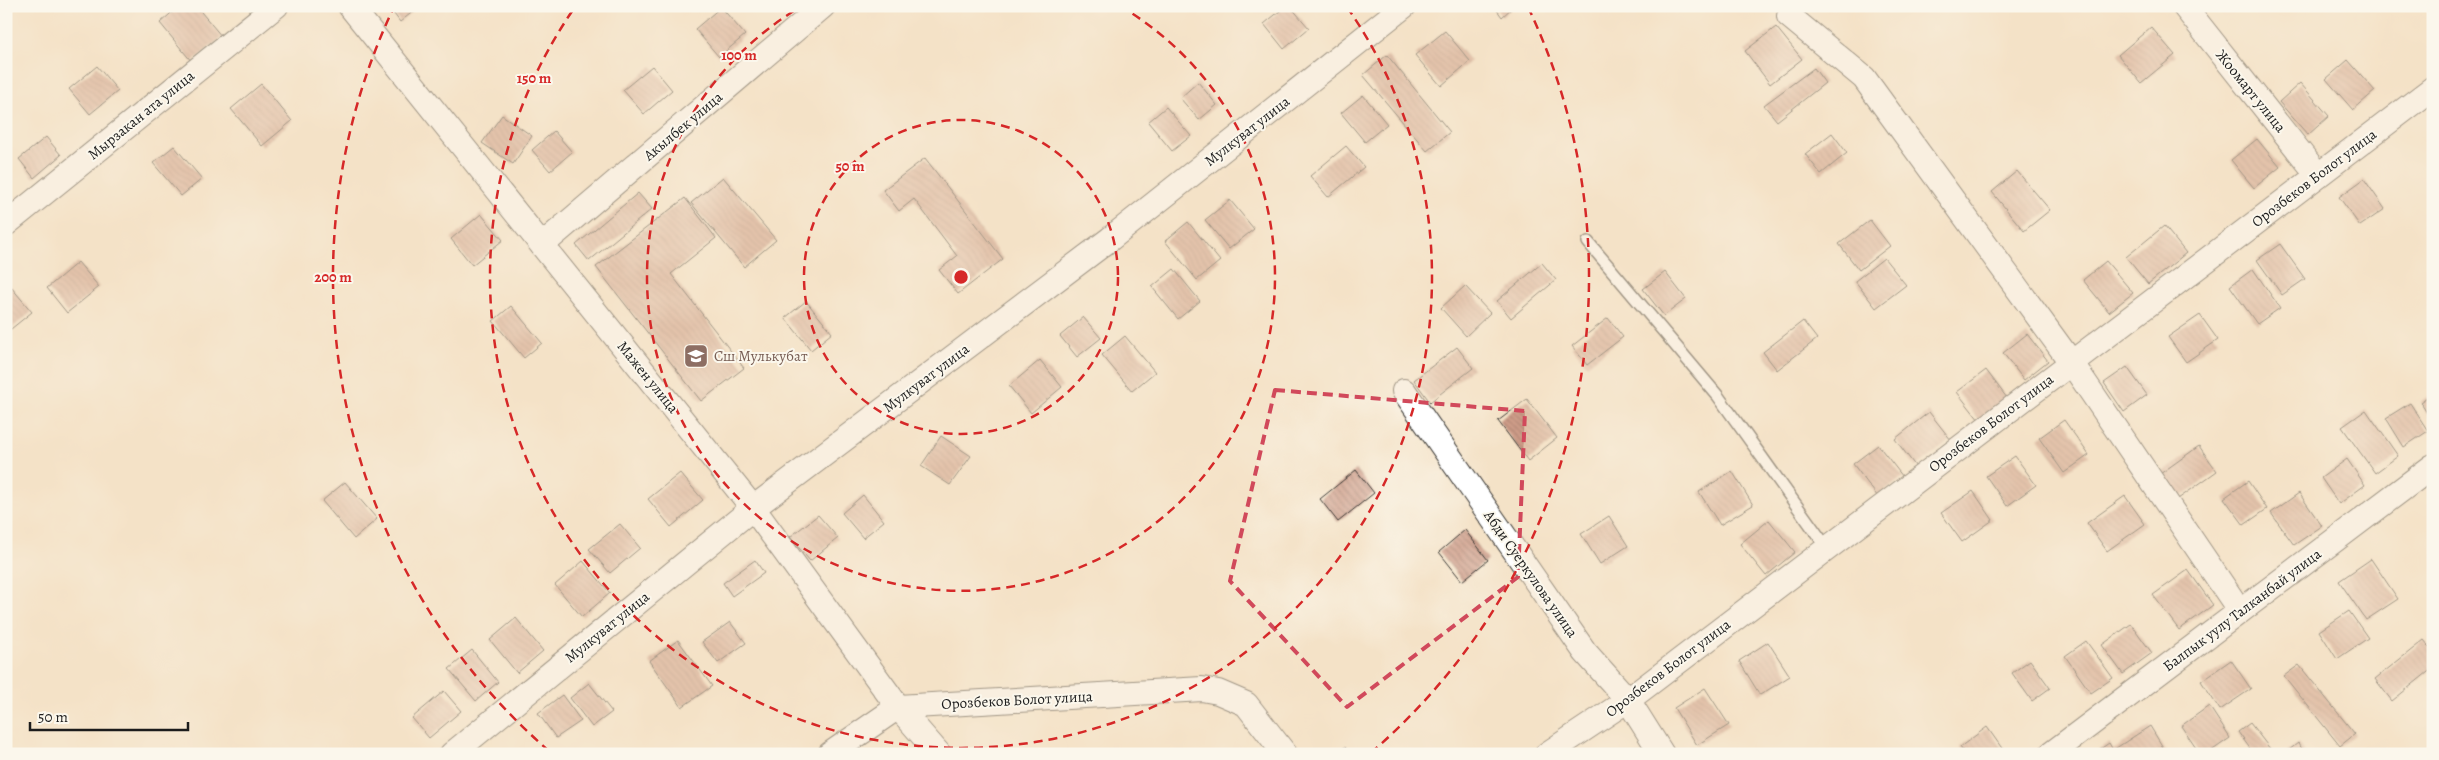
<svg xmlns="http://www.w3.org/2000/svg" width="2439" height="760" viewBox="0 0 2439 760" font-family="Alegreya,serif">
<defs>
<pattern id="building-back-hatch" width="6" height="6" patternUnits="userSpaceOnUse" patternTransform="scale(1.25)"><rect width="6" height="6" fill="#cf9d89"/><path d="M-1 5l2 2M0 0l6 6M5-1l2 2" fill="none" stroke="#a77f6f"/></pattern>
</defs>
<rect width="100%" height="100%" fill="#fbf7ec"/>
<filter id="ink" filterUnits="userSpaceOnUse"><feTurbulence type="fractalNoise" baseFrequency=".02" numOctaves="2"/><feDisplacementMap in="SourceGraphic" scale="10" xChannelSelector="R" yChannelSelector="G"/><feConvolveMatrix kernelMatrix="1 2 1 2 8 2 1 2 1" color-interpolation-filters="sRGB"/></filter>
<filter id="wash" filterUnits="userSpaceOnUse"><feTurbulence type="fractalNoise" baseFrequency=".0096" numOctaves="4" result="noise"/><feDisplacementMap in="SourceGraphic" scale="20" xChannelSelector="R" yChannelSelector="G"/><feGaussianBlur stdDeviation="1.12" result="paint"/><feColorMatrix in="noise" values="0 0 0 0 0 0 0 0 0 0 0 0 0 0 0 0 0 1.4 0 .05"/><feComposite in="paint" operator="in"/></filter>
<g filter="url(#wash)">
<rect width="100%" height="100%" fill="#f4e2c7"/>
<g id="blocks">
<!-- building -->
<g fill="url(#building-back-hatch)">
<path d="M179 6H196L222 37 192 62 160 23Z"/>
<path d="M388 6H420L400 22Z"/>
<path d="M1286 6H1290L1309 28 1284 49 1264 24Z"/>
<path d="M1494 6H1514L1502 17Z"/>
<path d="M721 7 745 35 719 57 695 29Z"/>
<path d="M1776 27 1802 59 1770 84 1745 51Z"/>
<path d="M2151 27 2175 55 2141 83 2118 55Z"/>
<path d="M1445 31 1470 61 1441 86 1415 55Z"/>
<path d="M1387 55 1450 132 1427 151 1363 75Z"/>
<path d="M2348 60 2375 91 2353 110 2326 79Z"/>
<path d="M97 66 118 91 90 114 69 89Z"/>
<path d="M652 66 672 90 644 114 623 90Z"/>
<path d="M1814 68 1825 83 1777 121 1764 105Z"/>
<path d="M1198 82 1217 105 1199 120 1180 98Z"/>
<path d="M2300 83 2329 116 2308 135 2279 102Z"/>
<path d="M261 84 292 121 262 146 231 109Z"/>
<path d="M1363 95 1387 124 1365 142 1341 113Z"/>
<path d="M1166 107 1191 136 1172 151 1148 122Z"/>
<path d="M502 115 532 136 513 164 482 143Z"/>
<path d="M554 131 572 152 550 171 532 150Z"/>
<path d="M1832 133 1847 153 1821 174 1805 154Z"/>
<path d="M46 137 61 155 34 178 19 159Z"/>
<path d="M2257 139 2280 167 2254 188 2231 160Z"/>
<path d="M174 146 202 179 181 196 153 163Z"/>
<path d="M1346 146 1364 167 1328 197 1310 176Z"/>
<path d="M925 158 1003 259 958 294 939 270 957 256 914 199 899 211 883 190Z"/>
<path d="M2017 171 2050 210 2024 231 1992 192Z"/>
<path d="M723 177 776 240 744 267 691 203Z"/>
<path d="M2364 179 2385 209 2360 226 2339 197Z"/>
<path d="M638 193 652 209 589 261 576 245Z"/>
<path d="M685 198 716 238 671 274 744 368 701 401 596 267Z"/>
<path d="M1230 200 1254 229 1229 249 1205 220Z"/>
<path d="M481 214 503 240 472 265 451 239Z"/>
<path d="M1870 220 1890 246 1859 270 1839 244Z"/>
<path d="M1188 222 1220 261 1197 280 1165 241Z"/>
<path d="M2164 226 2186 253 2148 284 2126 257Z"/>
<path d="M2280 244 2305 279 2282 295 2257 260Z"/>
<path d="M1884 258 1906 285 1876 308 1855 281Z"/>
<path d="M2106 261 2133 293 2109 312 2083 280Z"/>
<path d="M78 262 99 287 67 313 47 288Z"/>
<path d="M1542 263 1556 280 1511 318 1497 301Z"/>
<path d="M1174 269 1200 301 1178 319 1152 287Z"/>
<path d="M2253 269 2280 308 2257 324 2230 286Z"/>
<path d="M1665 272 1686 299 1664 316 1643 289Z"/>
<path d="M6 281 32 312 6 333Z"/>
<path d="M1465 286 1490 313 1466 336 1441 308Z"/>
<path d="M806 301 832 333 811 350 785 318Z"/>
<path d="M511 306 542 343 524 358 493 321Z"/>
<path d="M2200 315 2218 340 2186 362 2168 337Z"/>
<path d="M1083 317 1101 338 1077 357 1060 336Z"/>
<path d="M1608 318 1623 337 1587 365 1572 346Z"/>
<path d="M1803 321 1817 339 1777 370 1763 352Z"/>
<path d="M2027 334 2048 361 2024 380 2003 353Z"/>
<path d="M1125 336 1155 372 1132 391 1102 355Z"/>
<path d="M1457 347 1473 368 1430 402 1414 380Z"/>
<path d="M1040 360 1062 387 1031 413 1009 386Z"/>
<path d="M2127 367 2147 395 2124 412 2104 383Z"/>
<path d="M1986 370 2007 398 1979 420 1957 392Z"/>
<path d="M2433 393V422L2420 402Z"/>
<path d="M1527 399 1557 438 1528 461 1498 421Z"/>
<path d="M2410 403 2428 431 2404 447 2386 418Z"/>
<path d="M2366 410 2398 456 2375 473 2342 427Z"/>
<path d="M1929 412 1951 440 1916 467 1895 439Z"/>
<path d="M2064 420 2089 455 2064 473 2039 438Z"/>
<path d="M941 436 971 456 950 485 921 466Z"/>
<path d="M1878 445 1903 477 1878 497 1853 464Z"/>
<path d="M2199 446 2217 471 2178 499 2160 474Z"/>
<path d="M2015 456 2036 485 2007 506 1986 476Z"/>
<path d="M2347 459 2365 485 2339 504 2321 478Z"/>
<path d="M1356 470 1374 493 1338 522 1320 499Z"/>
<path d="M1732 471 1753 505 1720 525 1699 492Z"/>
<path d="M680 473 703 500 671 527 648 499Z"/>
<path d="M2248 481 2267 509 2244 525 2224 498Z"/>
<path d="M345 482 377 519 354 539 322 501Z"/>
<path d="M1973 491 1993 520 1962 542 1941 513Z"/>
<path d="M2299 493 2322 526 2294 545 2271 513Z"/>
<path d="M863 495 884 521 863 538 842 513Z"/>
<path d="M2125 496 2145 524 2107 551 2087 523Z"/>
<path d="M818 515 838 538 810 561 790 537Z"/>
<path d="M1609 516 1628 546 1600 564 1581 534Z"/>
<path d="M1769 520 1795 552 1766 576 1740 544Z"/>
<path d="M620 524 640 548 610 573 589 549Z"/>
<path d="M1465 530 1488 560 1462 581 1439 552Z"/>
<path d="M2371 559 2398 599 2366 620 2339 581Z"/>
<path d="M755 560 764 573 732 596 723 583Z"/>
<path d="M583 561 610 593 582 617 555 585Z"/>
<path d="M2188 570 2213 605 2179 630 2153 595Z"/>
<path d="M2349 611 2368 638 2337 659 2319 631Z"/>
<path d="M516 618 543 651 517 673 490 640Z"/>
<path d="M730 622 746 643 718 663 702 642Z"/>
<path d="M2131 624 2152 653 2123 674 2102 645Z"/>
<path d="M678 640 712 686 682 707 649 661Z"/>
<path d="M2424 640 2433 651V668L2392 701 2375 679Z"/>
<path d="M2086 641 2113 678 2091 693 2065 656Z"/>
<path d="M1768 642 1790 676 1760 695 1739 661Z"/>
<path d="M472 650 498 682 476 701 449 669Z"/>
<path d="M2030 660 2050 688 2032 701 2012 673Z"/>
<path d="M2231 660 2251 689 2220 710 2201 681Z"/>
<path d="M2299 665 2355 734 2340 746 2284 676Z"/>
<path d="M589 683 612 712 592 727 570 698Z"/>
<path d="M1705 688 1729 725 1697 745 1674 708Z"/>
<path d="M444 691 461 711 429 738 412 718Z"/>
<path d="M562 695 581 721 556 738 538 713Z"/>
<path d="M2209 706 2230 738 2207 754H2200L2181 726Z"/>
<path d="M2250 723 2274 754H2254L2238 732Z"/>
<path d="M2150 726 2167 754H2093L2109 743 2113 750Z"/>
<path d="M1987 727 2006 754H1965L1960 747Z"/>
<path d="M2298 743 2306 754H2284Z"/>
<path d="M1345 747 1350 754H1336Z"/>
</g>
</g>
</g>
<g filter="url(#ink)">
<use href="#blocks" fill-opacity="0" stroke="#3c3a36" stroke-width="1"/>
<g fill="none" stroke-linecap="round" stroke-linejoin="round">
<defs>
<path id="service" d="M1588 242 1718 396 1827 548"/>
<g id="minor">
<path d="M350 6 753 508 898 707 939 754"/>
<path d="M2184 6 2318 175"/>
<path d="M1789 16 1864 78 2071 362 2240 611"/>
<path d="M6 224 276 6"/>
<path d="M542 245 823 6"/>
<path d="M1404 391 1585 652 1628 700 1662 754"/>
<path d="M452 754 753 508 1110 239 1404 6"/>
<path d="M830 754 898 707 1202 689 1218 692 1246 704 1285 754"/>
<path d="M1547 754 1628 700 2433 88"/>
<path d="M2051 754 2433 466"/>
</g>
</defs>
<!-- service casing -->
<use href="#service" stroke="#3c3a36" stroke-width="14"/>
<!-- minor casing -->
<use href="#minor" stroke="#3c3a36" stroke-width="26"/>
<!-- service -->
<use href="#service" stroke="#fff" stroke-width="11"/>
<!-- minor -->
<use href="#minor" stroke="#fff" stroke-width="24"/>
</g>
</g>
<!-- marked area -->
<path d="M0 0H2439V760H0ZM1275 390 1525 411 1518 577 1347 707 1230 581Z" fill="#f4e2c7" fill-opacity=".55" fill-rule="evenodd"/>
<path fill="none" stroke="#d1495b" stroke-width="4" stroke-dasharray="10 6" stroke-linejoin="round" d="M1275 390 1525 411 1518 577 1347 707 1230 581Z"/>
<!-- distance rings -->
<g fill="none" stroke="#d62828" stroke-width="2.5" stroke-dasharray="9 6">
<circle cx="961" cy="277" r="157"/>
<path d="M1120 6A314 314 0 1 1 802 6"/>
<path d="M1347 7A471 471 0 1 1 575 7"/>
<path d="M549 751A628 628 0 0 1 394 7M1528 7A628 628 0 0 1 1373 751"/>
</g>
<!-- icons -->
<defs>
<symbol id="school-square" viewBox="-11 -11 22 22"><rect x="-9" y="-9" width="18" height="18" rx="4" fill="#8d6e63" stroke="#fbf7ec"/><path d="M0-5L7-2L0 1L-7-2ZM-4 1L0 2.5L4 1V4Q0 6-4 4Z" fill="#fff"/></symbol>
</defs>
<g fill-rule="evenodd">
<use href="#school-square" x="682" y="342" width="28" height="28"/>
</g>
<g text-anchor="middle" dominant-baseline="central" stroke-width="4" stroke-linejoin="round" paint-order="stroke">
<!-- street labels -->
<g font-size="15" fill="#1c1c1c" stroke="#fbf7ec">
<text transform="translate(2251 91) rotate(51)">Жоомарт улица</text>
<text transform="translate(141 115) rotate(-39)">Мырзакан ата улица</text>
<text transform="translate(683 126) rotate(-40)">Акылбек улица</text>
<text transform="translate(1247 131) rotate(-38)">Мулкуват улица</text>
<text transform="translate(2314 178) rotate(-37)">Орозбеков Болот улица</text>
<text transform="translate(648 377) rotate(51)">Мажен улица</text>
<text transform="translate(926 378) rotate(-37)">Мулкуват улица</text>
<text transform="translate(1991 423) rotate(-37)">Орозбеков Болот улица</text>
<text transform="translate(1531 574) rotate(55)">Абди Суеркулова улица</text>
<text transform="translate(2242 610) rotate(-37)">Балпык уулу Талканбай улица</text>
<text transform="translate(607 627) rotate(-39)">Мулкуват улица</text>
<text transform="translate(1668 668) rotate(-37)">Орозбеков Болот улица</text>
<text transform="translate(1017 700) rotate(-3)">Орозбеков Болот улица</text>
</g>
<!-- education labels -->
<g font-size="15" fill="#785e54" stroke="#fbf7ec" text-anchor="start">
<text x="714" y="356">Сш Мулькубат</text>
</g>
</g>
<circle cx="961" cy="277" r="8" fill="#d62828" stroke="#fbf7ec" stroke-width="2.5"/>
<g font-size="15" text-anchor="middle" font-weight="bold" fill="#d62828" stroke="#fbf7ec" stroke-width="4" stroke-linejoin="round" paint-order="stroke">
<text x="739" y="60">100 m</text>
<text x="534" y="83">150 m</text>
<text x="850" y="171">50 m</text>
<text x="333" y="282">200 m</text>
</g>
<!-- margin -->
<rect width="2439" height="760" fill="none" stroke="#fbf7ec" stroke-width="25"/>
<!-- scale -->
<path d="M30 722v8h158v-8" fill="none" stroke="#1c1c1c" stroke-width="2.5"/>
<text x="38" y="722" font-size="15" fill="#1c1c1c" stroke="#fbf7ec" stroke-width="4" paint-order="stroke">50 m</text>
</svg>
